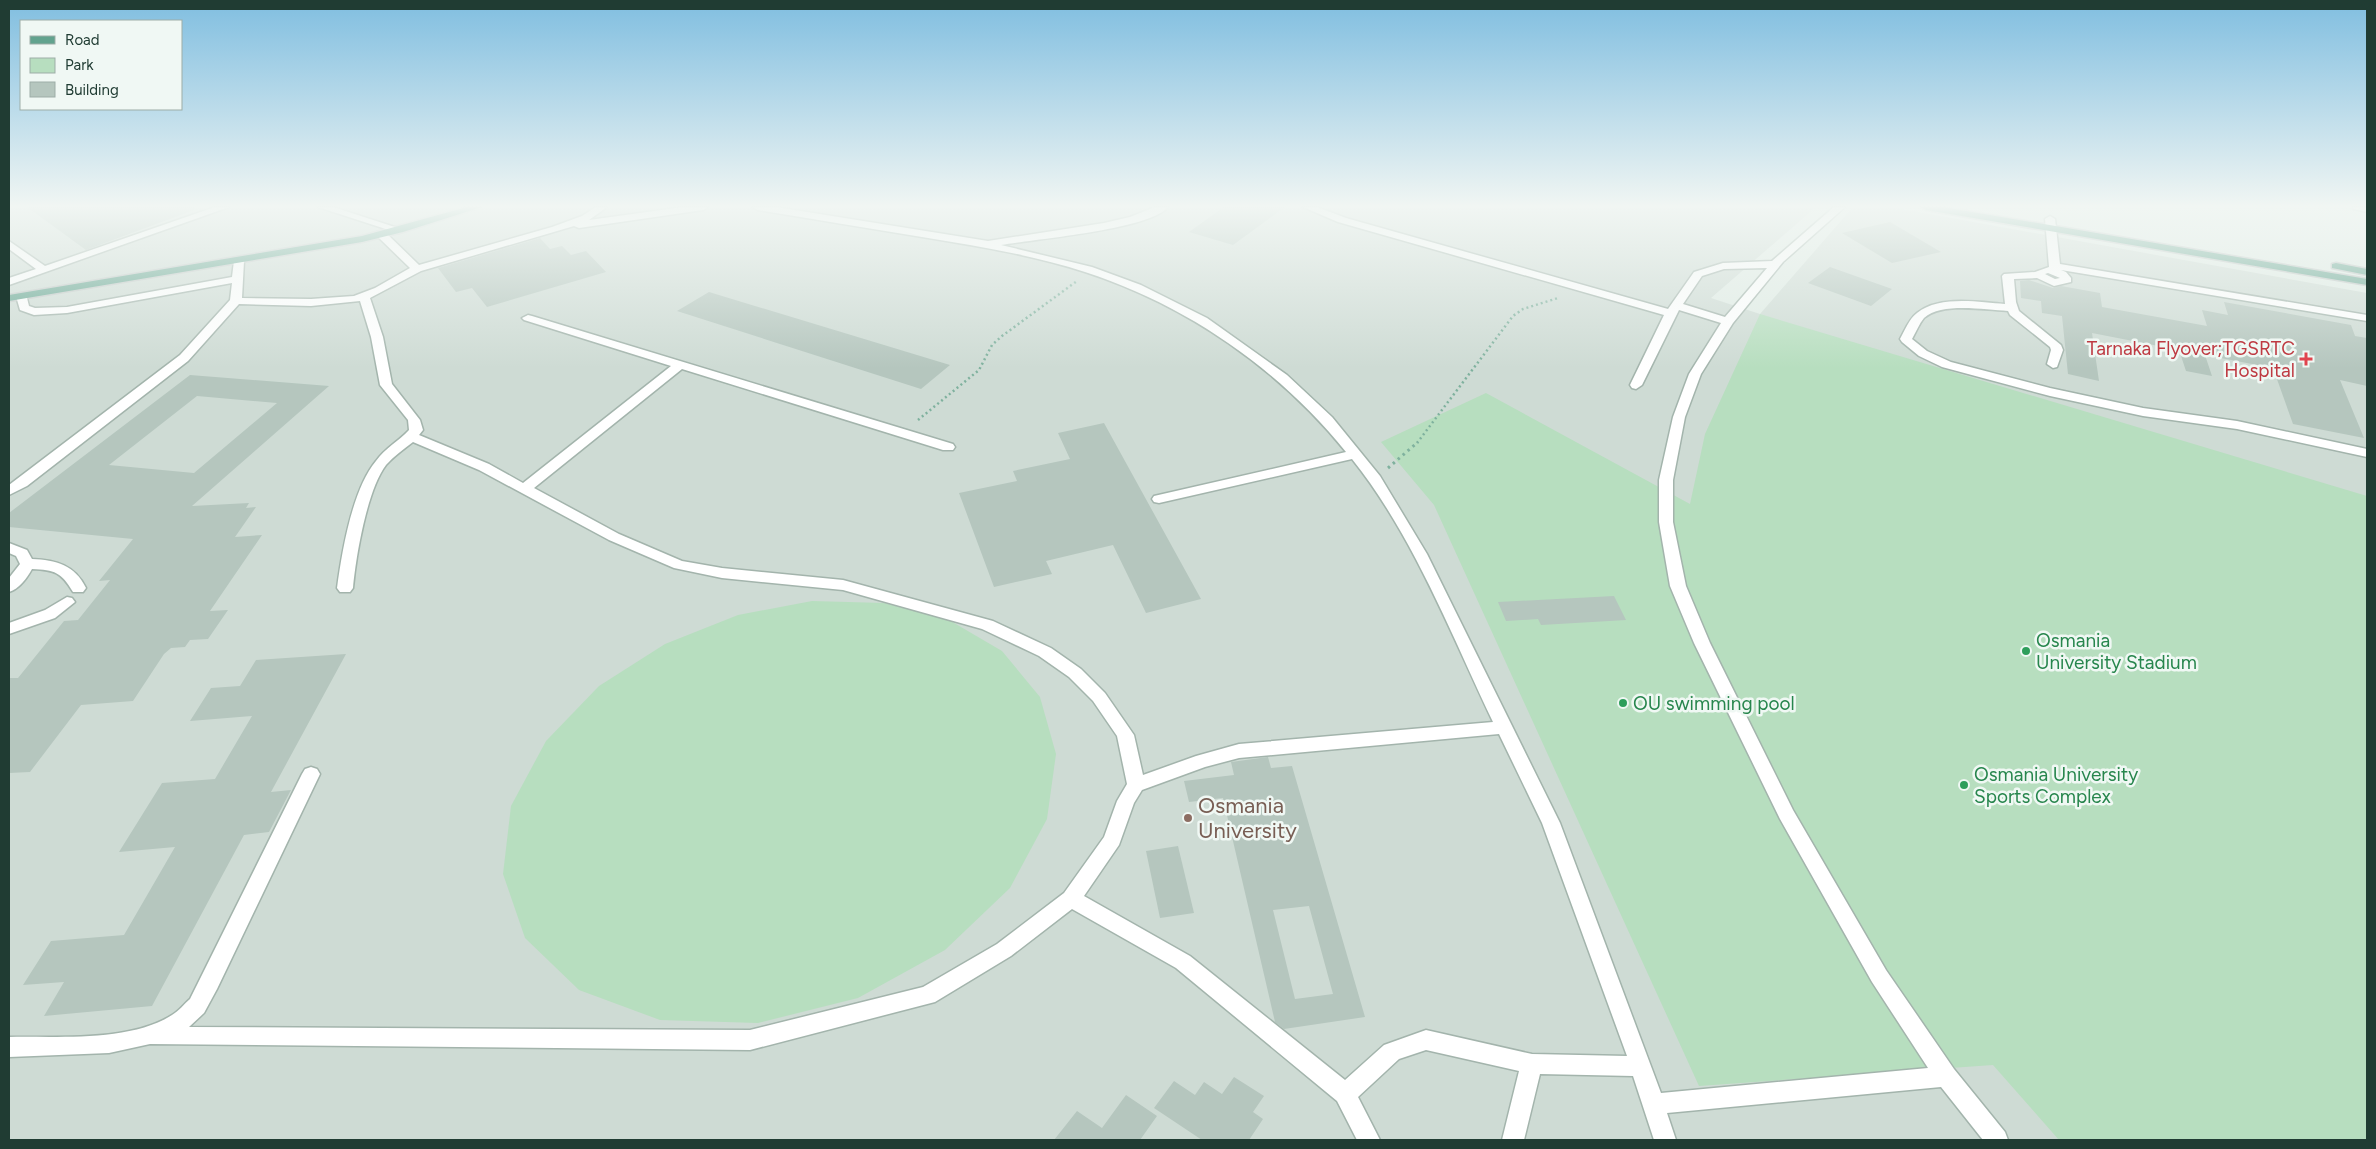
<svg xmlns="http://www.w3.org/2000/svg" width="2376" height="1149" viewBox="0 0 2376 1149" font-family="Figtree,sans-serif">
<rect width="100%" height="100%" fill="#e0ece5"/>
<!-- built -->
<path fill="#cedbd4" d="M9 207H1816L1711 298 1760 314 1853 207H1890L2367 293V1140H9Z"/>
<!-- green -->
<g fill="#b7debf">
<path d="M1760 314 2367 496V1140H2059L1993 1065 1699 1086 1434 505 1381 442 1486 393 1690 504 1705 434Z"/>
<path d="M812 601 884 603 949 620 1002 651 1040 697 1056 754 1047 819 1010 888 945 950 858 998 758 1023 660 1020 579 990 525 938 503 874 511 806 546 741 599 686 665 644 738 615Z"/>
</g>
<!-- building -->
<g fill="#b5c6be" fill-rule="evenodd">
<path d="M27 207H194V210L86 250Z"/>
<path d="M1224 207H1285L1233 245 1189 232Z"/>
<path d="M1890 222 1941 252 1892 263 1842 233Z"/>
<path d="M540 238 550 249 562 246 571 255 586 251 606 272 487 307 472 288 456 292 438 268Z"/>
<path d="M1830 267 1892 289 1871 306 1808 283Z"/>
<path d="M2029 280 2053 288 2061 286 2100 293 2102 307 2207 326 2202 310 2228 315 2224 302 2351 325 2355 336 2367 338V386L2340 380 2364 438 2293 424 2273 368 2205 355 2212 376 2186 371 2179 350 2092 333 2099 381 2068 374 2062 316 2042 313 2041 301 2021 298 2020 281Z"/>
<path d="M709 292 950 365 921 389 677 311Z"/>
<path d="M190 375 329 386 192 506 249 503 246 508 256 507 235 537 262 535 210 611 228 610 208 639 190 640 185 647 171 648 164 654 133 701 81 705 30 772 9 773V678H18L64 621 78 620 110 580 99 581 133 539 9 527V513ZM197 396 277 403 194 473 109 465Z"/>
<path d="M1104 423 1201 599 1146 613 1113 545 1046 561 1052 574 994 587 959 493 1017 481 1013 471 1070 459 1058 433Z"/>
<path d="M1614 596 1626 620 1541 625 1538 619 1506 621 1498 602Z"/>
<path d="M346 654 271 792 291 790 269 832 244 835 152 1006 44 1016 64 982 23 985 51 941 124 935 175 847 119 852 162 783 215 779 252 716 190 721 211 688 240 686 256 660Z"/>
<path d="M1268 757 1271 768 1292 766 1365 1017 1284 1029 1275 1022 1223 798 1189 802 1184 781 1234 775 1231 762ZM1309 906 1333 994 1295 999 1273 910Z"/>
<path d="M1178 846 1194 913 1160 918 1146 851Z"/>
<path d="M1234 1077 1264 1096 1253 1112 1263 1119 1249 1140H1202L1154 1108 1174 1081 1195 1095 1204 1082 1222 1094Z"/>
<path d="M1126 1095 1157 1116 1140 1140H1054L1077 1111 1102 1128Z"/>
</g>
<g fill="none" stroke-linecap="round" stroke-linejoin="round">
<defs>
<g id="minor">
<path d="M215 207H229L9 285V278L36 269 9 249V241L45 266Z"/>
<path d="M318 207H333L404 230 399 233 395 232Z"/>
<path d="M596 207H607L589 220 683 207H708L703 210 579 228 574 226 421 271 370 298 383 337 392 384 420 420 423 430 419 435 489 464 523 483 671 366 524 320 522 318 528 315 532 316 953 444 955 447 953 450H943L682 369 534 488 619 534 682 561 722 568 843 580 993 621 1051 648 1081 669 1105 693 1134 735 1143 775 1196 756 1239 744 1493 722C1451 634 1413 535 1352 459L1159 503 1154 502 1152 499 1154 496 1346 452C1279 369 1187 305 1085 272 1033 255 977 246 922 237 868 228 813 219 758 210L753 207H776L988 241 1104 223 1130 217 1155 207H1168C1149 230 1034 239 1001 245L1092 267 1141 285 1207 318 1287 375 1332 417 1380 476 1427 554 1560 823 1661 1093 1928 1068 1872 982 1780 819 1694 643 1670 586 1659 522V480L1673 417 1689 374 1721 323 1679 310 1642 385 1636 389 1632 388 1630 385 1664 315 1338 222 1303 207H1317L1346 218 1668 309 1694 272 1723 263 1772 261 1834 207H1845L1783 262 1733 323 1701 374 1685 417 1673 480V522L1686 586 1710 643 1793 810 1886 970 1954 1069 2005 1132 2008 1140H1983L1941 1087 1667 1113 1676 1140H1654L1633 1076 1540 1074 1524 1140H1502L1519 1071 1426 1050 1399 1059 1358 1097 1380 1140H1357L1337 1101 1176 968 1072 909 1011 956 935 1002 750 1050 150 1044 109 1053 9 1057V1037C58 1036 130 1042 172 1015 179 1011 184 1004 190 999L302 774 305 769 311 767 317 769 320 774 217 989 204 1013 189 1027 750 1030 923 987 997 944 1064 893 1104 837 1117 801 1127 784 1117 736 1093 701 1069 677 1039 656 982 629 843 590 722 578 674 568 609 540 479 470 413 442C404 449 394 456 386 465 367 490 356 556 353 588L350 592H340L337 588C342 551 352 490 376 461 385 448 399 441 409 430L408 420 380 385 371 337 360 301 311 306 239 304 188 361 27 486 9 495V485L180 355 230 300 232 283 67 313 34 315 20 310 16 296 18 294H26L29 306 35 308 67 307 232 277 234 261 239 258 244 261 242 298 311 299 354 296 375 288 410 268 377 236V232H385L419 265 552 227 582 216ZM1767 268 1725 317 1683 304 1702 276 1724 269ZM1499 734 1542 823 1627 1056 1532 1054 1426 1030 1384 1045 1345 1080 1190 956 1084 896 1119 845 1134 803 1142 790 1205 767 1239 758Z"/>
<path d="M2353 207H2367V212L2354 209Z"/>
<path d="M2050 216 2055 219 2060 264 2367 315V321L2061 270 2066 272 2071 278V282L2054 286 2037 278 2014 279 2016 302 2019 311 2061 345 2063 350 2057 367 2053 368 2047 364 2051 350 2050 347 2010 315 2008 311C1985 310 1942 302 1924 318 1919 324 1916 332 1912 339L1927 351 1951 362 2050 388 2143 408 2237 421 2367 449V457L2237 429 2143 416 2050 396 1942 367 1919 356 1902 342 1900 339C1905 330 1909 319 1917 313 1939 295 1979 302 2005 304L2002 276 2004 274 2035 272 2049 267 2045 219ZM2048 273 2060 278 2055 279 2045 274Z"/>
<path d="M9 543 27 550 32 559C56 560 75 565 86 588L83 592H73C61 572 55 570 32 569 27 578 19 589 9 592V578L20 564 16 556 9 553Z"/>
<path d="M67 597 72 598 75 602 55 618 9 634V623L45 610Z"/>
</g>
<g id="major">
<path d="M467 207H482L403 232 362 242 9 301V295L362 236Z"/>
<path d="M1921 207H1943L2367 279V285L1926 210Z"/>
<path d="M2336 263 2367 269V275L2332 268V264Z"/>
</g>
</defs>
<!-- minor casing -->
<use href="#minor" stroke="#a3b4ac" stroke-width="3"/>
<!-- major casing -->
<use href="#major" stroke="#c1c8c6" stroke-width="3"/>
<!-- path-far1 -->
<g stroke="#7fb19e" stroke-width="2.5" stroke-dasharray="2 3" stroke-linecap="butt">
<path d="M918 420 979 370 992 345 1002 336 1077 281"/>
<path d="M1417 443 1513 316 1523 309 1558 298"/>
</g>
<!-- path -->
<path stroke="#7fb19e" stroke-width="3" stroke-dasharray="2.5 4" stroke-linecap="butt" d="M1388 468 1418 442"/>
<!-- minor -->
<use href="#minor" fill="#fff" fill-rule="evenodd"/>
<!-- major -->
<use href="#major" fill="#62a38e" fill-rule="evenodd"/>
</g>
<!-- sky -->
<linearGradient id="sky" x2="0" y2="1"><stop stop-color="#80bee0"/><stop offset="0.56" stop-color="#f1f6f3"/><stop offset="1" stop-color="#f1f6f3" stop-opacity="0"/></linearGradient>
<rect width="2376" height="368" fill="url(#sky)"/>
<!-- markers -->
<path fill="#e0444e" stroke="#f0f8f4" stroke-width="2" d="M2303.5 351.5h5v5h5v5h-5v5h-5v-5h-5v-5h5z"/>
<g fill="#2e9e5b" stroke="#f0f8f4" stroke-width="2">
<circle cx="2026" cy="651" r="5"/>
<circle cx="1623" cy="703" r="5"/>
<circle cx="1964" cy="785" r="5"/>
</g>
<circle fill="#8d6e63" stroke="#f0f8f4" stroke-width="2" cx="1188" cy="818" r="5"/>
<g text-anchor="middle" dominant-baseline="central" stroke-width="5" stroke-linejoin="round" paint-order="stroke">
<!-- health labels -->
<g font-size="19" fill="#be3a42" stroke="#f0f8f4" text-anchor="end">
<text x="2295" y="348">Tarnaka Flyover;TGSRTC<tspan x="2295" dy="22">Hospital</tspan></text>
</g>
<!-- leisure labels -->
<g font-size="19" fill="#27864d" stroke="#f0f8f4" text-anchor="start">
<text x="2036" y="640">Osmania<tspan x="2036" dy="22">University Stadium</tspan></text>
<text x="1633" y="703">OU swimming pool</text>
<text x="1974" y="774">Osmania University<tspan x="1974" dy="22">Sports Complex</tspan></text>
</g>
<!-- near-education labels -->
<g font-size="22" fill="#785e54" stroke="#f0f8f4" text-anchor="start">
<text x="1198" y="805">Osmania<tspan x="1198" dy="25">University</tspan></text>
</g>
</g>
<!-- border -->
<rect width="2376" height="1149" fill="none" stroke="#203c33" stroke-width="20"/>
<!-- legend -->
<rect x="20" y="20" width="162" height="90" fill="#f0f8f4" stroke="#9dada7"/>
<rect x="30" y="36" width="25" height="8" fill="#62a38e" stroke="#9dada7"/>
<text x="65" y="45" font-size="15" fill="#203c33">Road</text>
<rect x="30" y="58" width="25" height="15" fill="#b7debf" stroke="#9dada7"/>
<text x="65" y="70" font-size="15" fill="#203c33">Park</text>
<rect x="30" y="82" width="25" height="15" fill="#b5c6be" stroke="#9dada7"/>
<text x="65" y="95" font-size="15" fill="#203c33">Building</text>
</svg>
